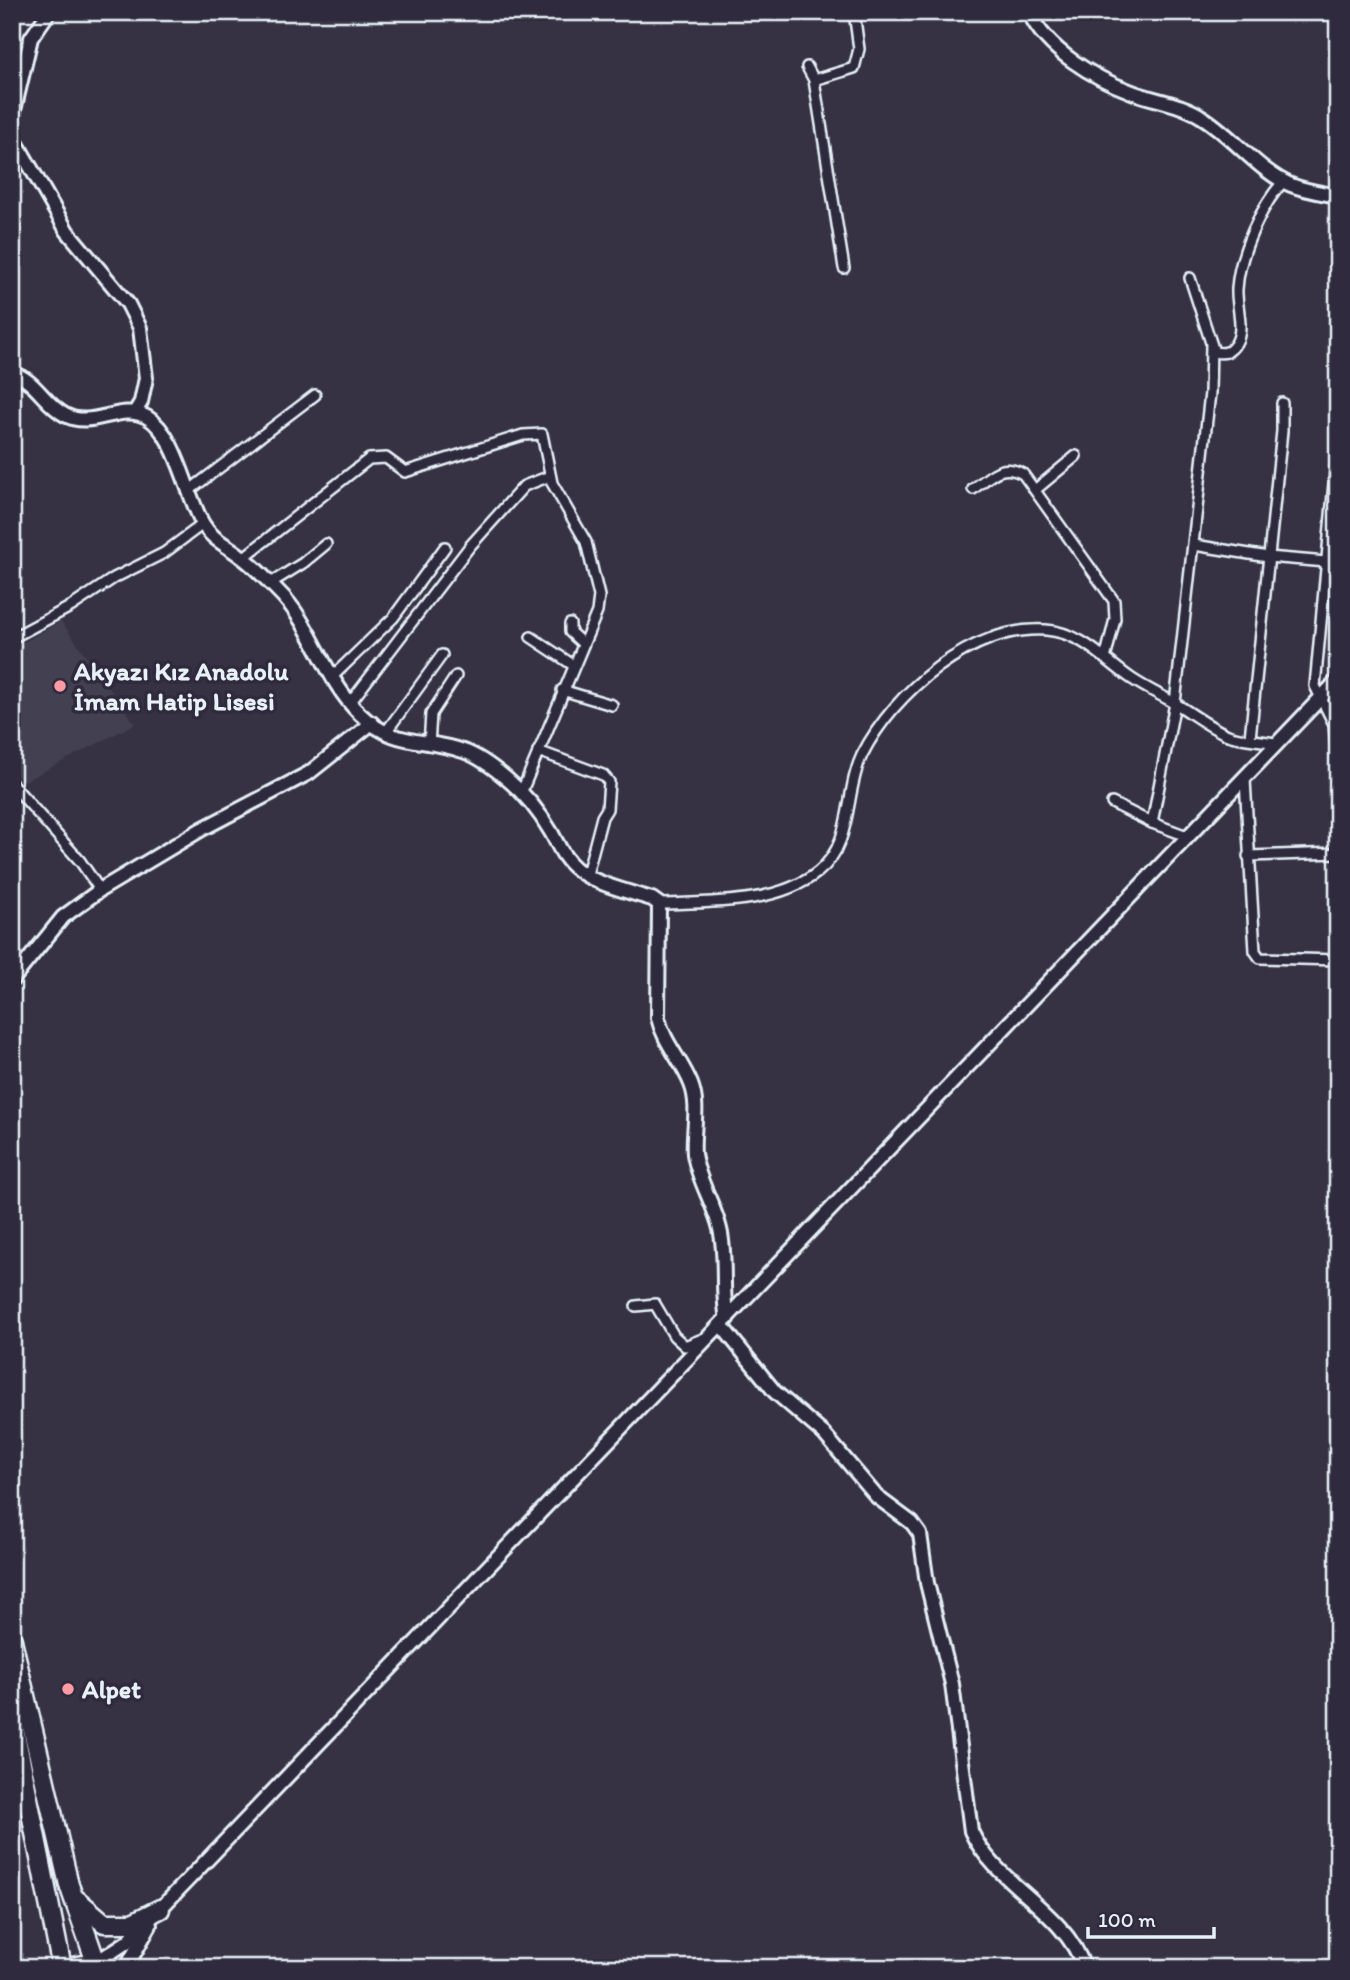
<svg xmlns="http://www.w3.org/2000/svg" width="1350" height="1980" viewBox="0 0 1350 1980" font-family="Itim,sans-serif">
<rect width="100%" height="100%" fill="#363244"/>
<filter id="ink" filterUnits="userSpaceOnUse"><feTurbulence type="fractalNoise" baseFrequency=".0143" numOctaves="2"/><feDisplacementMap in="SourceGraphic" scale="14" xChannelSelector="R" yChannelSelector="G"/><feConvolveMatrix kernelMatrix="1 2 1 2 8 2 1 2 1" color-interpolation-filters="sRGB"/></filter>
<g filter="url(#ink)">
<!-- built -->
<path fill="#433f51" d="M61 621 135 724 23 782 12 769V649Z"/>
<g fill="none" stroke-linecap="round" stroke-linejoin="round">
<defs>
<g id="street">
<path d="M807 67 814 80 844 268"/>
<path d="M814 80 854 68 859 49 854 12"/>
<path d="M1190 278 1214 352C1224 354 1230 353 1236 343 1245 328 1236 306 1237 289 1239 255 1261 205 1284 181"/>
<path d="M1338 441 1315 686 1334 724 1338 769"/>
<path d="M973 489C991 476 1001 462 1023 474L1114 601 1115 619 1106 655"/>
<path d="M190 490 315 395"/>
<path d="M1035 490 1076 456"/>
<path d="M1194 545 1268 557 1338 563"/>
<path d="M243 558 369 459 386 458 405 472 523 435 542 434 552 483 586 542 599 596 597 612 522 791"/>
<path d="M269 584 303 563 326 544"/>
<path d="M570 624V632L582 643"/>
<path d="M531 637 573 665"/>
<path d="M12 638 72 606 114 578 164 553 203 524"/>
<path d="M332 677 393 618 445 547"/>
<path d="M562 690 612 705"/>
<path d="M350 703 470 546 524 486 550 476"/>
<path d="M386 732 442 655"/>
<path d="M1250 738 1282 431V403"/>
<path d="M429 745 431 714 456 676"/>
<path d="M538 751 603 775 609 782 607 809 602 817 587 874"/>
<path d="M1245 780 1255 951 1260 958 1338 960"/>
<path d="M12 784 80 861 100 890"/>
<path d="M1112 803 1152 823 1187 836"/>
<path d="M1152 823 1175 703 1210 393 1211 344"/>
<path d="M1248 856 1338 853"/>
<path d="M659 904C708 902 777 905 818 872 854 843 844 793 862 755 894 692 972 625 1046 630 1083 633 1104 660 1132 679 1147 689 1163 696 1178 705 1194 715 1211 728 1228 735 1242 740 1261 740 1275 743"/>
<path d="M636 1306 655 1304 674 1336 685 1346 705 1338"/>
</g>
<g id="secondary">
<path d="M1029 12C1046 50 1094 78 1132 92 1155 101 1181 103 1202 117 1233 136 1258 171 1291 185 1306 191 1322 193 1338 196"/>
<path d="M12 119 31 38 49 12"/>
<path d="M12 135 67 231 128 304 140 328 146 378 141 402 135 412"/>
<path d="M12 373C36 380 44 404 65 415 93 430 120 402 147 417 177 435 186 495 203 524 212 540 229 546 243 558 255 567 267 580 278 591 313 625 324 679 360 714 395 748 423 737 463 751 479 756 494 768 507 779 525 794 539 811 551 832 558 844 563 858 574 867 591 883 629 892 652 899L659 904 658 1018C664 1043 682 1061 691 1084 700 1107 692 1131 694 1154 698 1181 714 1203 720 1229 727 1258 721 1289 727 1319"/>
<path d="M12 980 63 917 100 890 202 829 309 773 372 723"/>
<path d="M721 1325 775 1392 824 1434 877 1497 912 1523 920 1534 927 1583 952 1684 971 1831C995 1885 1065 1910 1084 1968"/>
<path d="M95 1963 127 1942 160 1909 1338 680"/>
<path d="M126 1968 150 1925"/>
</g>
<g id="highway">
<path d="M12 1640 69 1885 98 1968"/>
<path d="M12 1718 62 1968"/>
<path d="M77 1900 104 1923H132L160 1909"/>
<path d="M67 1968 95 1963"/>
</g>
</defs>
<!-- street casing -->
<use href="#street" stroke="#e8f1f8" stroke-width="14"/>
<!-- secondary casing -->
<use href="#secondary" stroke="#e8f1f8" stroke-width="18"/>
<!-- highway casing -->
<use href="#highway" stroke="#e8f1f8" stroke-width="23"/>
<!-- street -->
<use href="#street" stroke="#2f2a3d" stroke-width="9"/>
<!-- secondary -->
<use href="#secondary" stroke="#2f2a3d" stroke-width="12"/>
<!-- highway -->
<use href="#highway" stroke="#2f2a3d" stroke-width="18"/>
</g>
</g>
<!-- markers -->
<g fill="#ff9aa2" stroke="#2f2a3d" stroke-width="2.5">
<circle cx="60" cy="686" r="7"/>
<circle cx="68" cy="1689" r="7"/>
</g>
<g text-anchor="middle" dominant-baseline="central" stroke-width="7" stroke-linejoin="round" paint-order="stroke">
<!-- poi labels -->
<g font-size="26" font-weight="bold" fill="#e8f1f8" stroke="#2f2a3d" text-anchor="start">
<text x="74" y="671">Akyazı Kız Anadolu<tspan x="74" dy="30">İmam Hatip Lisesi</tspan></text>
<text x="82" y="1689">Alpet</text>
</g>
</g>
<!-- margin -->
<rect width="1350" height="1980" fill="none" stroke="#2f2a3d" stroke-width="42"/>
<rect x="21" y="21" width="1308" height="1938" fill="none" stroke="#e8f1f8" stroke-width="2.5" filter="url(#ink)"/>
<!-- scale -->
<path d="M1088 1927v10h126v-10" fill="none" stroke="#e8f1f8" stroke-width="3.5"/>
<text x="1098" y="1927" font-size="21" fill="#e8f1f8" stroke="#2f2a3d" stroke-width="5" paint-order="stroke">100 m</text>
</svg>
